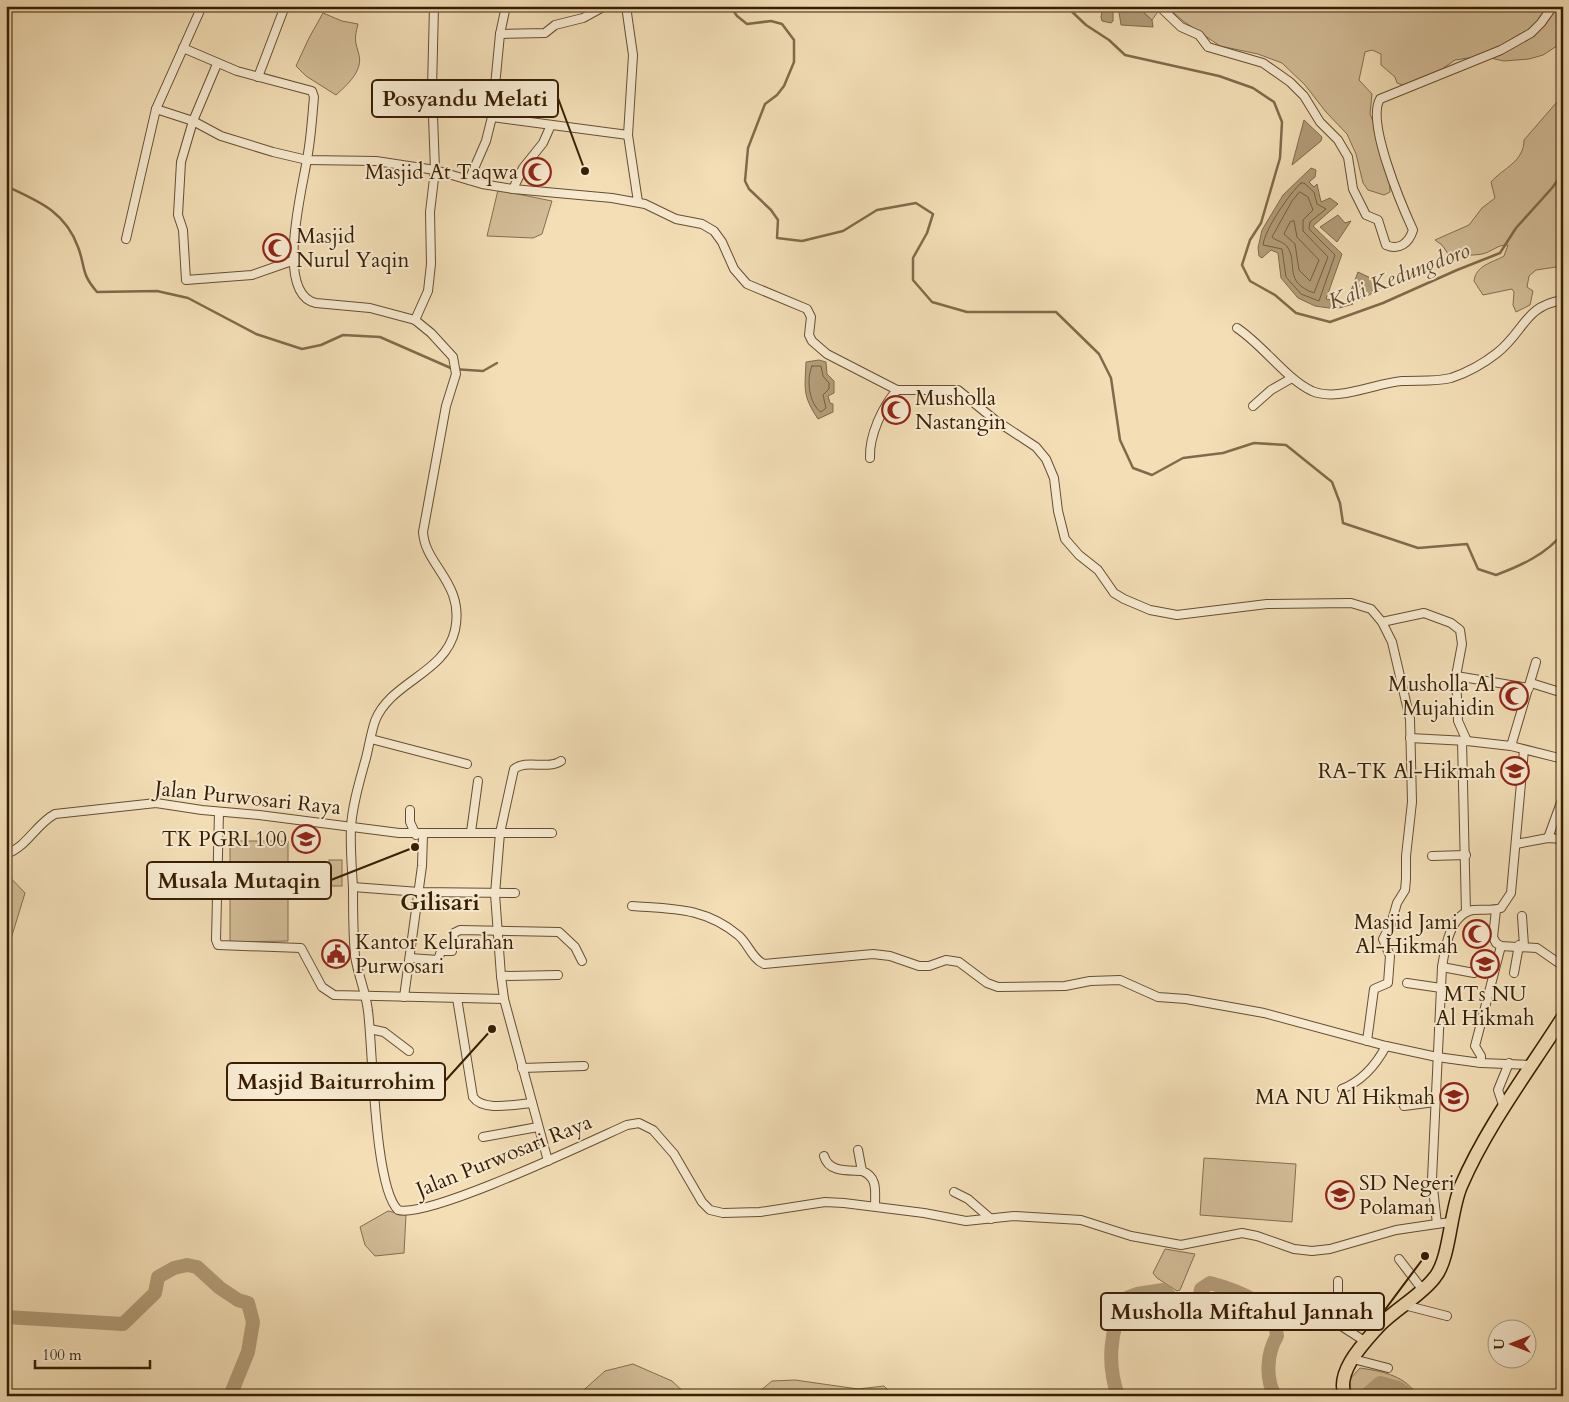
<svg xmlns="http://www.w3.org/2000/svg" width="1569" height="1402" viewBox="0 0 1569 1402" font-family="Cardo,serif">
<rect width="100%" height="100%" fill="#f3deb6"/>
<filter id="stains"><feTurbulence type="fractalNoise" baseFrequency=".004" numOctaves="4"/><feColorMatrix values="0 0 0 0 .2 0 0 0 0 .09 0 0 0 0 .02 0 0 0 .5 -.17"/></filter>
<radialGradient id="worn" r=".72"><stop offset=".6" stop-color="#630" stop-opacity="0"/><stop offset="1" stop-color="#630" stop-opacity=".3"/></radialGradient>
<!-- green -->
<g fill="#d3bd98" stroke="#856e4e">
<path d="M1136 6H1162L1152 20Z"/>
<path d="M1166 6H1563V42L1543 55 1529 59 1504 61 1481 56 1455 60 1442 69 1403 85 1397 83 1395 77 1381 65V54L1372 50 1365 52 1359 80 1372 94 1370 114 1377 131 1389 174 1390 192 1384 195 1368 190 1363 183 1356 154 1347 134 1326 112 1305 85 1282 63 1258 54 1220 46 1183 21Z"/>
<path d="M323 13 342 21 358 24C354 40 355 40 359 55 363 71 347 85 336 95L306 76 296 66 309 38Z"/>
<path d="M1563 95V266L1536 270 1529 276 1527 287 1533 291 1530 305 1516 312 1513 305 1514 292 1512 289 1483 295 1474 281C1476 265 1492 263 1504 256L1508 245C1498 244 1492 252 1482 254 1471 256 1464 254 1451 258L1442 245 1435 240 1469 225 1482 208 1495 198 1491 182C1503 168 1524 162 1524 140Z"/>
<path d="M498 190 552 201 542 234 533 238 487 236Z"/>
<path d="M230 841H288V941L230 942Z"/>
<rect x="329" y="860" width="13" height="26"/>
<path d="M6 873 25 893 10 942 6 945Z"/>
<path d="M1204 1158 1296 1164 1292 1222 1200 1215Z"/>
<path d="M388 1211 406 1215 404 1253 375 1256 365 1245 360 1227Z"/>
<path d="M1165 1249 1195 1254 1180 1290 1177 1291 1157 1278 1153 1273Z"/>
<path d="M633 1364 672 1381 688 1396H577L605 1371Z"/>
<path d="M1360 1368C1381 1371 1402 1375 1415 1392L1412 1396H1352L1349 1380Z"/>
<path d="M795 1380 858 1389 884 1386 894 1396H754L772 1381Z"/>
</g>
<!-- water -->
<g fill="#b39d79" stroke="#816a4a">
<path d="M1103 6H1113V21L1111 23 1102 21 1101 17Z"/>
<path d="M1118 6H1136L1152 20 1153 27 1121 25Z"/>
<path d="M1304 120 1322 137 1321 141 1292 165Z"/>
<path d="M1311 168 1316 170 1315 177 1309 182 1314 187 1317 184 1321 202 1330 198 1338 204 1313 226 1342 254 1326 299 1353 304 1336 309 1315 306 1298 298 1281 278 1278 253 1271 250 1262 258 1259 256 1258 248 1262 230 1283 195Z"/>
<path d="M1338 215 1345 223 1351 221 1337 242 1320 227Z"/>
<path d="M1358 272 1381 283 1383 287 1362 299 1349 296Z"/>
<path d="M819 360 826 362 827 374 834 381V393L828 396 830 403 833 404V412L818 419C802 395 805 389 806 362Z"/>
</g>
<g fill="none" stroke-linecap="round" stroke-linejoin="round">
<!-- shore -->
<g stroke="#755e3e" stroke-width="1">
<path d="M1301 183H1304L1314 192 1317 204 1326 209 1310 222 1309 229 1335 255 1319 301 1301 294 1286 277 1282 249 1263 245C1265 229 1289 194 1301 183Z"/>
<path d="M1300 192 1308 197 1313 210 1303 220V231L1328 257 1314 293C1283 282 1298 264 1288 248 1285 242 1276 241 1272 237L1292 201Z"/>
<path d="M1294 221 1297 237 1319 260 1310 281 1299 270 1295 244 1284 234 1290 222Z"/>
<path d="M812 366H821L823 376 829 383V389L823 395 826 408 821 412C809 404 806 379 812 366Z"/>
</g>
<!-- stream -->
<g stroke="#816a4a" stroke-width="2.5">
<path d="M730 6 737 16 747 24 771 21 782 24 794 40V62L784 86 777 95 765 104 748 148 745 181 749 189 771 210 778 220 777 238 802 241 843 231 877 210 916 203 933 214 927 233 913 258V280L932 302 967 312H1056L1099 354 1111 378 1120 440 1133 468 1152 475 1183 458 1223 453 1254 443 1286 445 1332 482 1340 503 1343 523 1418 548 1467 544 1478 569 1496 575C1520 566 1547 554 1563 533"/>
<path d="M1066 6 1086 25 1109 40 1125 55 1219 76 1253 88 1274 102 1282 122 1280 158 1261 223 1250 240 1242 265 1250 281 1275 295 1296 313 1330 322 1383 303 1457 270 1500 253 1516 228 1552 188 1563 173"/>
<path d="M6 186C38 201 65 211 78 247 86 268 80 272 97 292L157 291 188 298 256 334 302 349 321 345 343 335 380 337 453 369 483 371 497 363"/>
</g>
<!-- river -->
<g stroke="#b39d79" stroke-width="14">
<path d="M6 1317 123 1324 155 1293 158 1277 174 1268 187 1265 197 1267 220 1288 238 1300 248 1303 253 1322 248 1352 230 1396"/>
<path d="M1118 1396C1106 1362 1111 1331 1124 1299L1137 1294 1163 1290 1175 1301 1182 1312 1192 1314 1198 1305 1201 1289 1210 1283C1237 1290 1275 1303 1277 1336 1267 1353 1265 1378 1275 1396"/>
<path d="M1365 1396 1380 1383 1398 1388 1410 1396"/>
</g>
<defs>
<g id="street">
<path d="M626 6 633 55 628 135 638 202"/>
<path d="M1159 6 1181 27 1199 35 1208 47 1263 63 1290 82 1304 96 1320 122 1338 140 1348 157 1353 189 1366 215 1378 220 1386 245C1399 251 1409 243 1413 230 1402 206 1366 122 1380 99L1501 50 1531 33 1541 23 1553 6"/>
<path d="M500 34 545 33 555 25 583 18 605 6"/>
<path d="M183 48 237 71 312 91 314 97C312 118 311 139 307 159 303 187 274 294 316 303L370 308 415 320 431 333 453 357 456 374 446 406 423 532C425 566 465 583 455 630 445 674 391 681 375 721 371 733 369 746 366 758 360 780 352 805 351 828 350 848 352 868 353 888 353 911 353 934 355 956 358 975 366 992 368 1011 373 1050 374 1187 398 1210 428 1219 591 1141 627 1125L639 1123 653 1130 674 1154 702 1202 710 1210 723 1213 760 1212 825 1202 844 1203 924 1213 966 1221 1014 1216 1081 1220 1131 1236 1181 1245 1242 1233 1257 1236 1294 1249 1312 1251 1330 1249 1396 1230 1450 1222"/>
<path d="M217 64 193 121 181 162 178 215 183 230 186 280 252 275 292 261"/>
<path d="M258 77 285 6"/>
<path d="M156 109 193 121 221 136 273 152 307 160 376 161 435 170 482 184 513 189 612 198 645 204 676 219 702 224 714 231 722 242 734 269 747 284 807 309 811 317 809 335 812 341 827 354 897 390H958L995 420 1036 447 1046 459 1054 478 1058 511 1065 539 1079 555 1098 570 1114 593 1124 599 1150 610 1177 615 1267 604 1351 603 1371 609 1382 622 1392 642 1410 719 1412 802 1406 856V879L1405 890 1397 903 1391 924 1383 939 1390 956 1388 983 1374 989 1367 1041"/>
<path d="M492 117 628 135"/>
<path d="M469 180 486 141 492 117 500 34 506 6"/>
<path d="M513 189 523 168 543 143 551 125"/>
<path d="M126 239 156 109 202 6"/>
<path d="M415 320 428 291 431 264 430 212 435 170 432 89 434 6"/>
<path d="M1237 328C1264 346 1285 378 1312 391 1337 402 1376 383 1402 381 1418 380 1435 382 1451 378 1469 372 1483 364 1497 353 1525 331 1524 306 1563 300"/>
<path d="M1253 406 1271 390 1292 378"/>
<path d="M870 458C869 436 882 407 897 390"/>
<path d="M1382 622 1424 613 1451 623 1460 630 1462 644 1456 676 1458 721 1467 741"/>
<path d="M1456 676 1529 688"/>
<path d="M1531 683 1563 693"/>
<path d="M1410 738 1467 741 1511 746 1563 759"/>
<path d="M371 739 467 764"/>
<path d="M1462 741 1466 912"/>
<path d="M1511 746 1536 662"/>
<path d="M410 810V822L416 835"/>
<path d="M219 812 216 940 218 945 301 948 322 987 334 995 504 999"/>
<path d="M471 832 478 781"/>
<path d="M1548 838 1563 797"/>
<path d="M1516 844 1548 838 1563 839"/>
<path d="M6 854C27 847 36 824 55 814L156 803 202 810 259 815 399 833H552"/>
<path d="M1432 856 1466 855"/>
<path d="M353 887 419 892 515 893"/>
<path d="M632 906C672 909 704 907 738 935 748 943 752 959 764 964L873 954 890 956 919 966H929L946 960 959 962 987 983 998 987 1065 986 1090 981 1120 980 1158 997 1186 999 1264 1013 1386 1046 1437 1057 1481 1063 1532 1065"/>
<path d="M1496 910 1493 937 1496 943 1501 946 1537 948 1563 966"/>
<path d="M1522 916 1524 946"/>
<path d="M410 958 438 960 441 951H452L454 933 460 930 559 932 575 947 582 961"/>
<path d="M1442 967 1474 973"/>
<path d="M1514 973 1519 945"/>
<path d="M501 976 558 975"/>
<path d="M1407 983 1441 988"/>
<path d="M404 997 422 866 423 835"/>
<path d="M457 998 473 1097C483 1112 516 1104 532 1103"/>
<path d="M370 1029 384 1032 409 1051"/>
<path d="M1481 1063V1056L1475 1046 1501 946"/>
<path d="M522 1068 584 1066"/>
<path d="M1342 1089C1362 1081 1376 1065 1386 1046"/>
<path d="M1404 1106 1435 1102"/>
<path d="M1504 1108 1498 1090 1509 1063"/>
<path d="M483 1137 538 1127"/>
<path d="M858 1150 862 1171C878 1177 875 1191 875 1206"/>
<path d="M824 1156C829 1173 848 1170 862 1171"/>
<path d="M548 1161 504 999 501 976 495 894 500 833 514 769C526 759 548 770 561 761"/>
<path d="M954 1192 968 1199 991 1219"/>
<path d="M1437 1224 1432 1179 1442 967C1445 948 1450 914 1473 910 1482 909 1492 911 1501 908L1511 893 1524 750"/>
<path d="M1399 1259 1422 1289"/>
<path d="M1338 1281V1324L1366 1342"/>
<path d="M1404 1305 1447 1316"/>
<path d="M1353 1359 1388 1368"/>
</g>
<path id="primary" d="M1345 1396C1335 1372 1364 1343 1378 1327 1395 1309 1422 1295 1435 1277 1450 1259 1450 1211 1461 1186 1487 1126 1528 1072 1563 1017"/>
</defs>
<!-- street casing -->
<use href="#street" stroke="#664e30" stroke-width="10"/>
<!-- primary casing -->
<use href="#primary" stroke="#371e03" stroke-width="15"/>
<!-- street -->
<use href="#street" stroke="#f7ead0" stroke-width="8"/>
<!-- primary -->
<use href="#primary" stroke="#f3deb6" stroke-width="12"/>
</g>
<!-- icons -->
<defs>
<symbol id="mosque-ring" viewBox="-11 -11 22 22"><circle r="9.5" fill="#f7ead0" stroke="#8f2418" stroke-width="1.5"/><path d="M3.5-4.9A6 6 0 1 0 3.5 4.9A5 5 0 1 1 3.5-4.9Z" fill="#8f2418"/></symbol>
<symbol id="school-ring" viewBox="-11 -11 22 22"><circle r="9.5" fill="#f7ead0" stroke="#8f2418" stroke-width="1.5"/><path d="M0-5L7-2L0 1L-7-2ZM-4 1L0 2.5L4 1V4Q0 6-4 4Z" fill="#8f2418"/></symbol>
<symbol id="civic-ring" viewBox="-11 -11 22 22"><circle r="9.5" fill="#f7ead0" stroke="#8f2418" stroke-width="1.5"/><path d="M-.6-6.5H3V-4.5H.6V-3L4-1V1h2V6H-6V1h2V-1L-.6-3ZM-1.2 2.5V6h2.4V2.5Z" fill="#8f2418"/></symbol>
</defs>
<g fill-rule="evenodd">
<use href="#mosque-ring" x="521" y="156" width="32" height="32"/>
<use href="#mosque-ring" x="261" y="232" width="32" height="32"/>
<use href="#mosque-ring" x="880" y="394" width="32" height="32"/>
<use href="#mosque-ring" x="1498" y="680" width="32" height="32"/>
<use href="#school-ring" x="1499" y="755" width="32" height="32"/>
<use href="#school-ring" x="290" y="823" width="32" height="32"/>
<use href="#mosque-ring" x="1461" y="918" width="32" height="32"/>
<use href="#civic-ring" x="320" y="938" width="32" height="32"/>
<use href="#school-ring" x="1469" y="948" width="32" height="32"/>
<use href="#school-ring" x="1438" y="1081" width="32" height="32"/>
<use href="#school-ring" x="1324" y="1179" width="32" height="32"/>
</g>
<g text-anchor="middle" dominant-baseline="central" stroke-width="4" stroke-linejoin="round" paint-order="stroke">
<!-- poi labels -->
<g font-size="21" fill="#371e03" stroke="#f7ead0" text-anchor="end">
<text x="518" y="172">Masjid At Taqwa</text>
<text x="296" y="236" text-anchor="start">Masjid<tspan x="296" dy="24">Nurul Yaqin</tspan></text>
<text x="915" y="398" text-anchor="start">Musholla<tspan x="915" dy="24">Nastangin</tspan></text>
<text x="1495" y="684">Musholla Al<tspan x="1495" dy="24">Mujahidin</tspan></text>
<text x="1496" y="771">RA-TK Al-Hikmah</text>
<text x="287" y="839">TK PGRI 100</text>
<text x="1458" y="922">Masjid Jami<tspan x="1458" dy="24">Al-Hikmah</tspan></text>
<text x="355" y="942" text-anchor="start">Kantor Kelurahan<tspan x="355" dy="24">Purwosari</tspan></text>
<text x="1485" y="994" text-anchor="middle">MTs NU<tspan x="1485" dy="24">Al Hikmah</tspan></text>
<text x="1435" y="1097">MA NU Al Hikmah</text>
<text x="1359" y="1183" text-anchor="start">SD Negeri<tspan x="1359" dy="24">Polaman</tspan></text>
</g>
<!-- street labels -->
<g font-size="21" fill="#371e03" stroke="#f7ead0">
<text transform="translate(248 798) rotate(6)">Jalan Purwosari Raya</text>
<text transform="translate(504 1156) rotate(-22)">Jalan Purwosari Raya</text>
</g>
<!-- water labels -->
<g font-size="22" font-style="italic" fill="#624a2c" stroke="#f7ead0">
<text transform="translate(1399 276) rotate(-21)">Kali Kedungdoro</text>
</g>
<!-- quarter labels -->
<g font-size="24" font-weight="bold" fill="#371e03" stroke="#f7ead0">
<text x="440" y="902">Gilisari</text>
</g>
</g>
<!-- callouts -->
<path fill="none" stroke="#371e03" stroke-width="2" d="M585 171L558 98M415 847L331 880M492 1029L445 1081M1425 1256L1384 1311"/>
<g fill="#371e03" stroke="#f7ead0" stroke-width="2">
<circle cx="585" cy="171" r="5"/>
<circle cx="415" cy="847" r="5"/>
<circle cx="492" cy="1029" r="5"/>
<circle cx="1425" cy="1256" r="5"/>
</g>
<g fill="#f7ead0" stroke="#371e03" stroke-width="2">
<rect x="372" y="80" width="186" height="37" rx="5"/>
<rect x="147" y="862" width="184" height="37" rx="5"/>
<rect x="227" y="1063" width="218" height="37" rx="5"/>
<rect x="1101" y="1293" width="283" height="37" rx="5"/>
</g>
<g font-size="22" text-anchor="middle" font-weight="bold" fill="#371e03">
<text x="465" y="106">Posyandu Melati</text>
<text x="239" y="888">Musala Mutaqin</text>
<text x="336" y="1089">Masjid Baiturrohim</text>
<text x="1242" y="1319">Musholla Miftahul Jannah</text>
</g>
<!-- margin -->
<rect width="1569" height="1402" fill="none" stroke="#f3deb6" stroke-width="25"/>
<rect x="8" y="8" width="1554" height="1387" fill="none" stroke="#371e03" stroke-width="2.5"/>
<rect x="12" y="12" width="1544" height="1377" fill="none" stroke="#371e03"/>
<!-- north arrow -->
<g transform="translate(1512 1344) rotate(270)"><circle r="24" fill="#f7ead0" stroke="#aa987e"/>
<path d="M0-4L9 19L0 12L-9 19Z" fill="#8f2418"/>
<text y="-8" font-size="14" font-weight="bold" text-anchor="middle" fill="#371e03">U</text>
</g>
<!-- scale -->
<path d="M35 1360v8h115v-8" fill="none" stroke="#371e03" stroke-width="2.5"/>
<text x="42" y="1360" font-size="15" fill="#371e03" stroke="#f7ead0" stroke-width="4" paint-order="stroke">100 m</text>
<rect width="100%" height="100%" filter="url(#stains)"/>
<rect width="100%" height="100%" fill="url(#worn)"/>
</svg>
